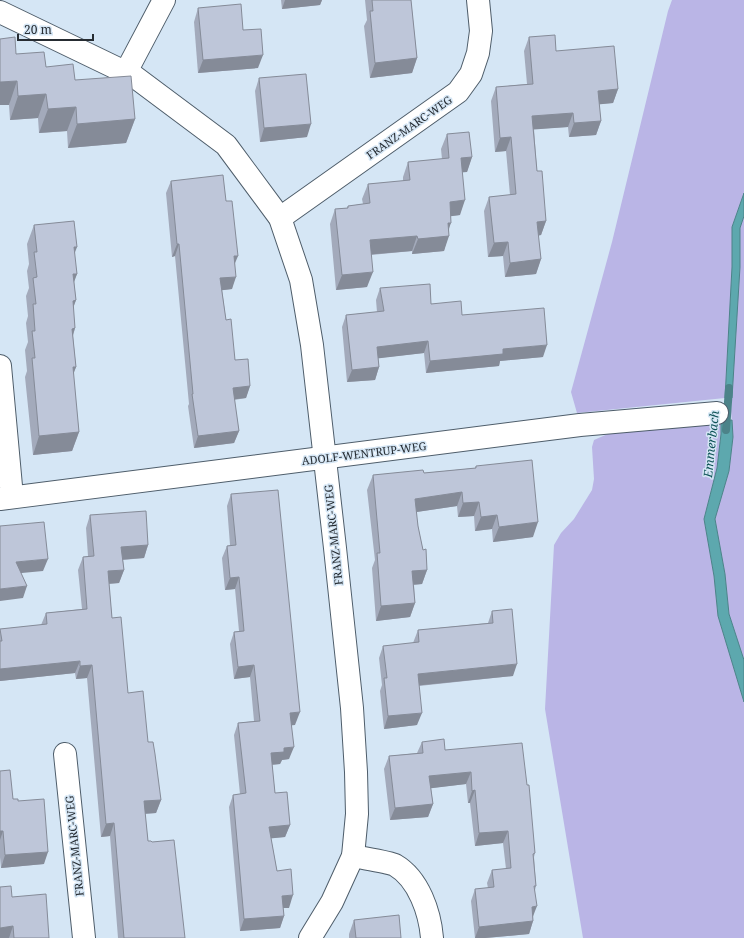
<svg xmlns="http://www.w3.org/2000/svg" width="744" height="938" viewBox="0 0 744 938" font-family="'Noto Serif',serif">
<rect width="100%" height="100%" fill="#d5e6f5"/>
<!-- green -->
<g fill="#bab5e6">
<path d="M672 0H744V193L732 227V267L725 398 577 413 571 392 612 242 668 11Z"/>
<path d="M744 216V660L729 614 725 574 715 519 729 471 733 437 731 411 740 267V228Z"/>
<path d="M721 421V434L717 468 704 519 714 576 718 616 744 702V938H583L545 709 554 545 561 533 574 519 592 490 594 479 592 447 594 440 610 433Z"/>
</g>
<!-- water -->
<g fill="#5da8ae" stroke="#4c8389">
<path d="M744 193V216L740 228V267L732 398H725L732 267V227Z"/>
<path d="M732 420 733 437 729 471 715 519 725 574 729 614 744 660V702L718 616 714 576 704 519 717 468 721 434V421Z"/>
</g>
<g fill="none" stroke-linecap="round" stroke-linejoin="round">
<!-- stream -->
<path stroke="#4c8389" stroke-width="8" d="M726 430 729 388"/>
<defs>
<g id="minor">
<path d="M0 12 135 77 226 145 280 218 301 280 312 345 335 548 352 708 356 772 357 814 353 856 332 902 310 938"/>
<path d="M126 72 164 0"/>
<path d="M280 218 458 92 471 74 478 53 481 31 478 0"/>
<path d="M0 366 12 497"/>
<path d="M0 499 580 425 717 413"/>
<path d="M65 754 84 938"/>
<path d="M353 856C362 858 389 862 395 865 419 879 430 913 432 938"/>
</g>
</defs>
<!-- minor casing -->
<use href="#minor" stroke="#4e5d6a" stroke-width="24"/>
<!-- minor -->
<use href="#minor" stroke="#fff" stroke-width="22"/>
</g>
<!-- wall -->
<g fill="#a3aabb">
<path d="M281 0H322L320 5 282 9Z"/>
<path d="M365 0H411L417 58 412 73 370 78 364 26 367 20Z"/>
<path d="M198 8 258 68 198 73 194 22Z"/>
<path d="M529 37 556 51 618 89 613 103 599 104 601 121 596 135 569 137 568 127 534 129 537 171 546 221 541 235 538 236 541 259 536 274 505 277 503 256 488 257 484 211 489 197 510 195 506 151 495 152 491 101 496 87 527 84 524 51Z"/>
<path d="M16 54 46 67 75 80 135 119 126 143 68 148 67 131 39 133 38 118 10 120 9 105Z"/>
<path d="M259 78 307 137 260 142 255 91Z"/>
<path d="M447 134 472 157 467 172H462L460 215 451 216 449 230 444 251 412 254V251L371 255 367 287 336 290 330 224 335 209 347 208 348 206 363 204 362 199 368 184 403 181V177L408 162 442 159 441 149Z"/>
<path d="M171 181 226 201 235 264 232 289 222 290 226 320 235 360 250 386 246 398 234 400 239 431 234 443 194 448 188 406 189 404 175 256 172 257 166 193Z"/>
<path d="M34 225 74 254 77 274 74 281 76 300 73 308 75 328 73 336 76 367 73 374 79 432 72 451 33 455 25 377 27 371 25 350 28 342 26 323 28 316 26 296 29 288 27 271 29 264 27 244Z"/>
<path d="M380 288 431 304 462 315 543 357 500 361 499 366 426 373 424 353 378 358 379 367 375 380 347 382 342 327 346 315 377 312 376 300Z"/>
<path d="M476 466 533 537 493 542 492 529 475 531 474 516 458 517 457 506 416 512 418 526 427 570 422 584 414 585 415 603 410 617 376 621 372 568 375 560 367 490 373 475 424 473 475 468Z"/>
<path d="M231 494 295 725H292L289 759 282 760 280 764 272 765 275 793 290 825 285 837 271 838 277 871 289 908H283L284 916 280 928 240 931 229 807 233 795 240 794 234 735 238 723 254 721 250 677 234 679 230 644 234 632 239 631 235 589 225 590 222 558 227 546 230 545 227 506Z"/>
<path d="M90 515 148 545 144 558 123 560 124 570 119 583 109 584 112 618 128 693 148 742 161 800 156 813 145 814 148 841 185 938H118L110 836 101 837 87 678 76 679 75 673 0 681V629L41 625 46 613 82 609 78 570 83 557 88 556 86 528Z"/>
<path d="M492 611 513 676 419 686 417 725 384 729 380 691 382 685 379 658 383 646 413 643 418 630 488 623Z"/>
<path d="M422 742 445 750 527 785 535 853 534 857 536 886 535 890 533 917V921L529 934 485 938H475L471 901 475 889 488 888 487 883 492 870 506 869 503 843 475 846 470 803H468L466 784 431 788 433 804 428 817 390 820 384 769 389 756 417 753Z"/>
<path d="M0 771 13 799 18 801 44 864 1 868 0 857Z"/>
<path d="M12 897 49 938H0Z"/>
<path d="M354 920 401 938H349V934Z"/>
</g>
<!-- shaded-wall -->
<g fill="#858b98">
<path d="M285 0H322L320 5 282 9Z"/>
<path d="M263 55 258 68 198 73 203 60Z"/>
<path d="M417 58 412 73 370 78 375 63Z"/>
<path d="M17 81 9 105H0V82Z"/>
<path d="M618 89 613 103 593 105 598 91Z"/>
<path d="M46 94 38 118 10 120 18 96Z"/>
<path d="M76 107 67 131 39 133 48 109Z"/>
<path d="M573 113 568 127 527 130 532 116Z"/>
<path d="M135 119 126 143 68 148 77 124Z"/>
<path d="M601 121 596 135 569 137 574 123Z"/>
<path d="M311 124 307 137 260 142 264 128Z"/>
<path d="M511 137 506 151 495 152 500 138Z"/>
<path d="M472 157 467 172 455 173 461 158Z"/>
<path d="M465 200 460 215 445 217 450 202Z"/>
<path d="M546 221 541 235 531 236 537 222Z"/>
<path d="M448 223H451L446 236H449L444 251 412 254 418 239Z"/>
<path d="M417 236 412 251 364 255 370 240Z"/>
<path d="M508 242 503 256 488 257 494 243Z"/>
<path d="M177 244H179L175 256 172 257Z"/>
<path d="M74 247H77L70 266Z"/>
<path d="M234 256H238L233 268Z"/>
<path d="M541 259 536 274 505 277 510 263Z"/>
<path d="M373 272 367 287 336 290 342 275Z"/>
<path d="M73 274H77L70 293Z"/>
<path d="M236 277 232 289 216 291 220 278Z"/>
<path d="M76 300 69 319 73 301Z"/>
<path d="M75 328 69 347 72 329Z"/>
<path d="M428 341 424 353 373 359 377 347Z"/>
<path d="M547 345 543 357 500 361 499 366 426 373 430 361 503 349Z"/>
<path d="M73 367H76L69 386Z"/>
<path d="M379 367 375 380 347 382 352 370Z"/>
<path d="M250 386 246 398 228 400 233 388Z"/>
<path d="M239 431 234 443 194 448 198 436Z"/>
<path d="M79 432 72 451 33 455 39 436Z"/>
<path d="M462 492 457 506 410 513 415 499Z"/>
<path d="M479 502 474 516 458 517 463 503Z"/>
<path d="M497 515 492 529 475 531 481 517Z"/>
<path d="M538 522 533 537 493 542 499 527Z"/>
<path d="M148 545 144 558 117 560 121 547Z"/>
<path d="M48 559 43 571 11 574 16 562Z"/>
<path d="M124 570 119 583 104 584 108 571Z"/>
<path d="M427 570 422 584 407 585 412 571Z"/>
<path d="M239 577 235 589 225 590 230 578Z"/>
<path d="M27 586 23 598 0 601V589Z"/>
<path d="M415 603 410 617 376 621 381 606Z"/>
<path d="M80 661 75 673 0 681V669Z"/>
<path d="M517 664 513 676 413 686 418 674Z"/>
<path d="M92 665 87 678 76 679 80 666Z"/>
<path d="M254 665 250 677 234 679 238 667Z"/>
<path d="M300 712 295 725 286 726 290 713Z"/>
<path d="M422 713 417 725 384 729 388 716Z"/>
<path d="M294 747 289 759 282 760 280 764 267 765 271 753 284 748Z"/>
<path d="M471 772 466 784 425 789 429 776Z"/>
<path d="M475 790 470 803H468L472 791Z"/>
<path d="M161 800 156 813 139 814 144 801Z"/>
<path d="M433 804 428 817 390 820 395 808Z"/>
<path d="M114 823 110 836 101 837 106 824Z"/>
<path d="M290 825 285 837 265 839 269 827Z"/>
<path d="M0 831H3L0 840Z"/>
<path d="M508 831 503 843 475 846 479 833Z"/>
<path d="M48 852 44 864 1 868 5 855Z"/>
<path d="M293 895 289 908H278L282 896Z"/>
<path d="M537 906 532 919V907Z"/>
<path d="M284 916 280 928 240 931 244 919Z"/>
<path d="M533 921 529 934 485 938H475L479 927Z"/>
<path d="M13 926 9 938H0V928Z"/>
</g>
<!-- building -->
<g fill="#bec6d9" stroke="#858b98">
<path d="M372 0H411L417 58 375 63 370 11H373Z"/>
<path d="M241 4 243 30 261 29 263 55 203 60 198 8Z"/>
<path d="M555 35 556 51 614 46 618 89 598 91 601 121 574 123 573 113 532 116 537 171H542L546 221 537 222 541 259 510 263 508 242 494 243 489 197 516 194 511 137 500 138 496 87 533 84 529 37Z"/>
<path d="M15 37 16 54 44 52 46 67 73 64 75 80 131 76 135 119 77 124 76 107 48 109 46 94 18 96 17 81 0 82V39Z"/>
<path d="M306 74 311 124 264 128 259 78Z"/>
<path d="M469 132 472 157 461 158 465 200 450 202 451 223H448L449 236 418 239 417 236 370 240 373 272 342 275 335 209 348 208V206L370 203 368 184 410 180 408 162 449 158 447 134Z"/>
<path d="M223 175 226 201H232L238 256H234L236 277 220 278 226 320 231 319 235 360 248 359 250 386 233 388 239 431 198 436 192 394H193L179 244H177L171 181Z"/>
<path d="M74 221 77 247H74L77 274H73L76 300 73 301 75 328 72 329 76 367H73L79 432 39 436 32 358H35L32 331H35L33 304H36L33 278 37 277 34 252H37L34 225Z"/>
<path d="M430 284 431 304 461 301 462 315 544 308 547 345 503 349V354L430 361 428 341 377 347 379 367 352 370 346 315 384 311 380 288Z"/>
<path d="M532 460 538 522 499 527 497 515 481 517 479 502 463 503 462 492 415 499 418 526 423 550 426 549 427 570 412 571 415 603 381 606 377 553H380L373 475 423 470 424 473 476 468V466Z"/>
<path d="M278 490 300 712 290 713 294 747 284 748V752L271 753 275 793 287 792 290 825 269 827 277 871 291 869 293 895 282 896 284 916 244 919 233 795 246 793 238 723 260 721 254 665 238 667 234 632 244 631 239 577 230 578 227 546 236 545 231 494Z"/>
<path d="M146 511 148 545 121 547 124 570 108 571 112 618 121 617 128 693 143 691 148 742H153L155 754 161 800 144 801 148 841H151L152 842 174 840 185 938H124L114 823 106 824 92 665 80 666V661L0 669V641H2L0 629 47 624 46 613 87 609 83 557 94 556 90 515Z"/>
<path d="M44 522 48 559 16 562 27 586 0 589V526Z"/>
<path d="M512 609 517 664 418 674 422 713 388 716 384 678H387L383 646 419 642 418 630 493 623 492 611Z"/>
<path d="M444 739 445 750 522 743 527 785H529L535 853 533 854 536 886H534L537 906 532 907 533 921 479 927 475 889 494 887 492 870 511 868 508 831 479 833 475 790 472 791 471 772 429 776 433 804 395 808 389 756 423 753 422 742Z"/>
<path d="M10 770 13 799H18V801L44 799 48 852 5 855 3 831H0V771Z"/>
<path d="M11 886 12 897 46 894 49 938H14L13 926 0 928V887Z"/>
<path d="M399 915 401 938H356L354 920Z"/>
</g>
<g text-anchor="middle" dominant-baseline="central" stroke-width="3" stroke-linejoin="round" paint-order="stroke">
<!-- street labels -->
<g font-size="11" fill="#262c32" stroke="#d5e6f5">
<text transform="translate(409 127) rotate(-35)">FRANZ-MARC-WEG</text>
<text transform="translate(364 453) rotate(-7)">ADOLF-WENTRUP-WEG</text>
<text transform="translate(333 535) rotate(-96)">FRANZ-MARC-WEG</text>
<text transform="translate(74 846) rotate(-96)">FRANZ-MARC-WEG</text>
</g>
<!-- water labels -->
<g font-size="12" font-style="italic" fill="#0e5257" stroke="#d5e6f5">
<text transform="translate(711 444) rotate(-84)">Emmerbach</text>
</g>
</g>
<!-- scale -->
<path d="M18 34v6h75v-6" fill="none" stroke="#262c32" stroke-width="2"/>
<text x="24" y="34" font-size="12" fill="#262c32" stroke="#d5e6f5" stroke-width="3" paint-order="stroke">20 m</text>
</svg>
